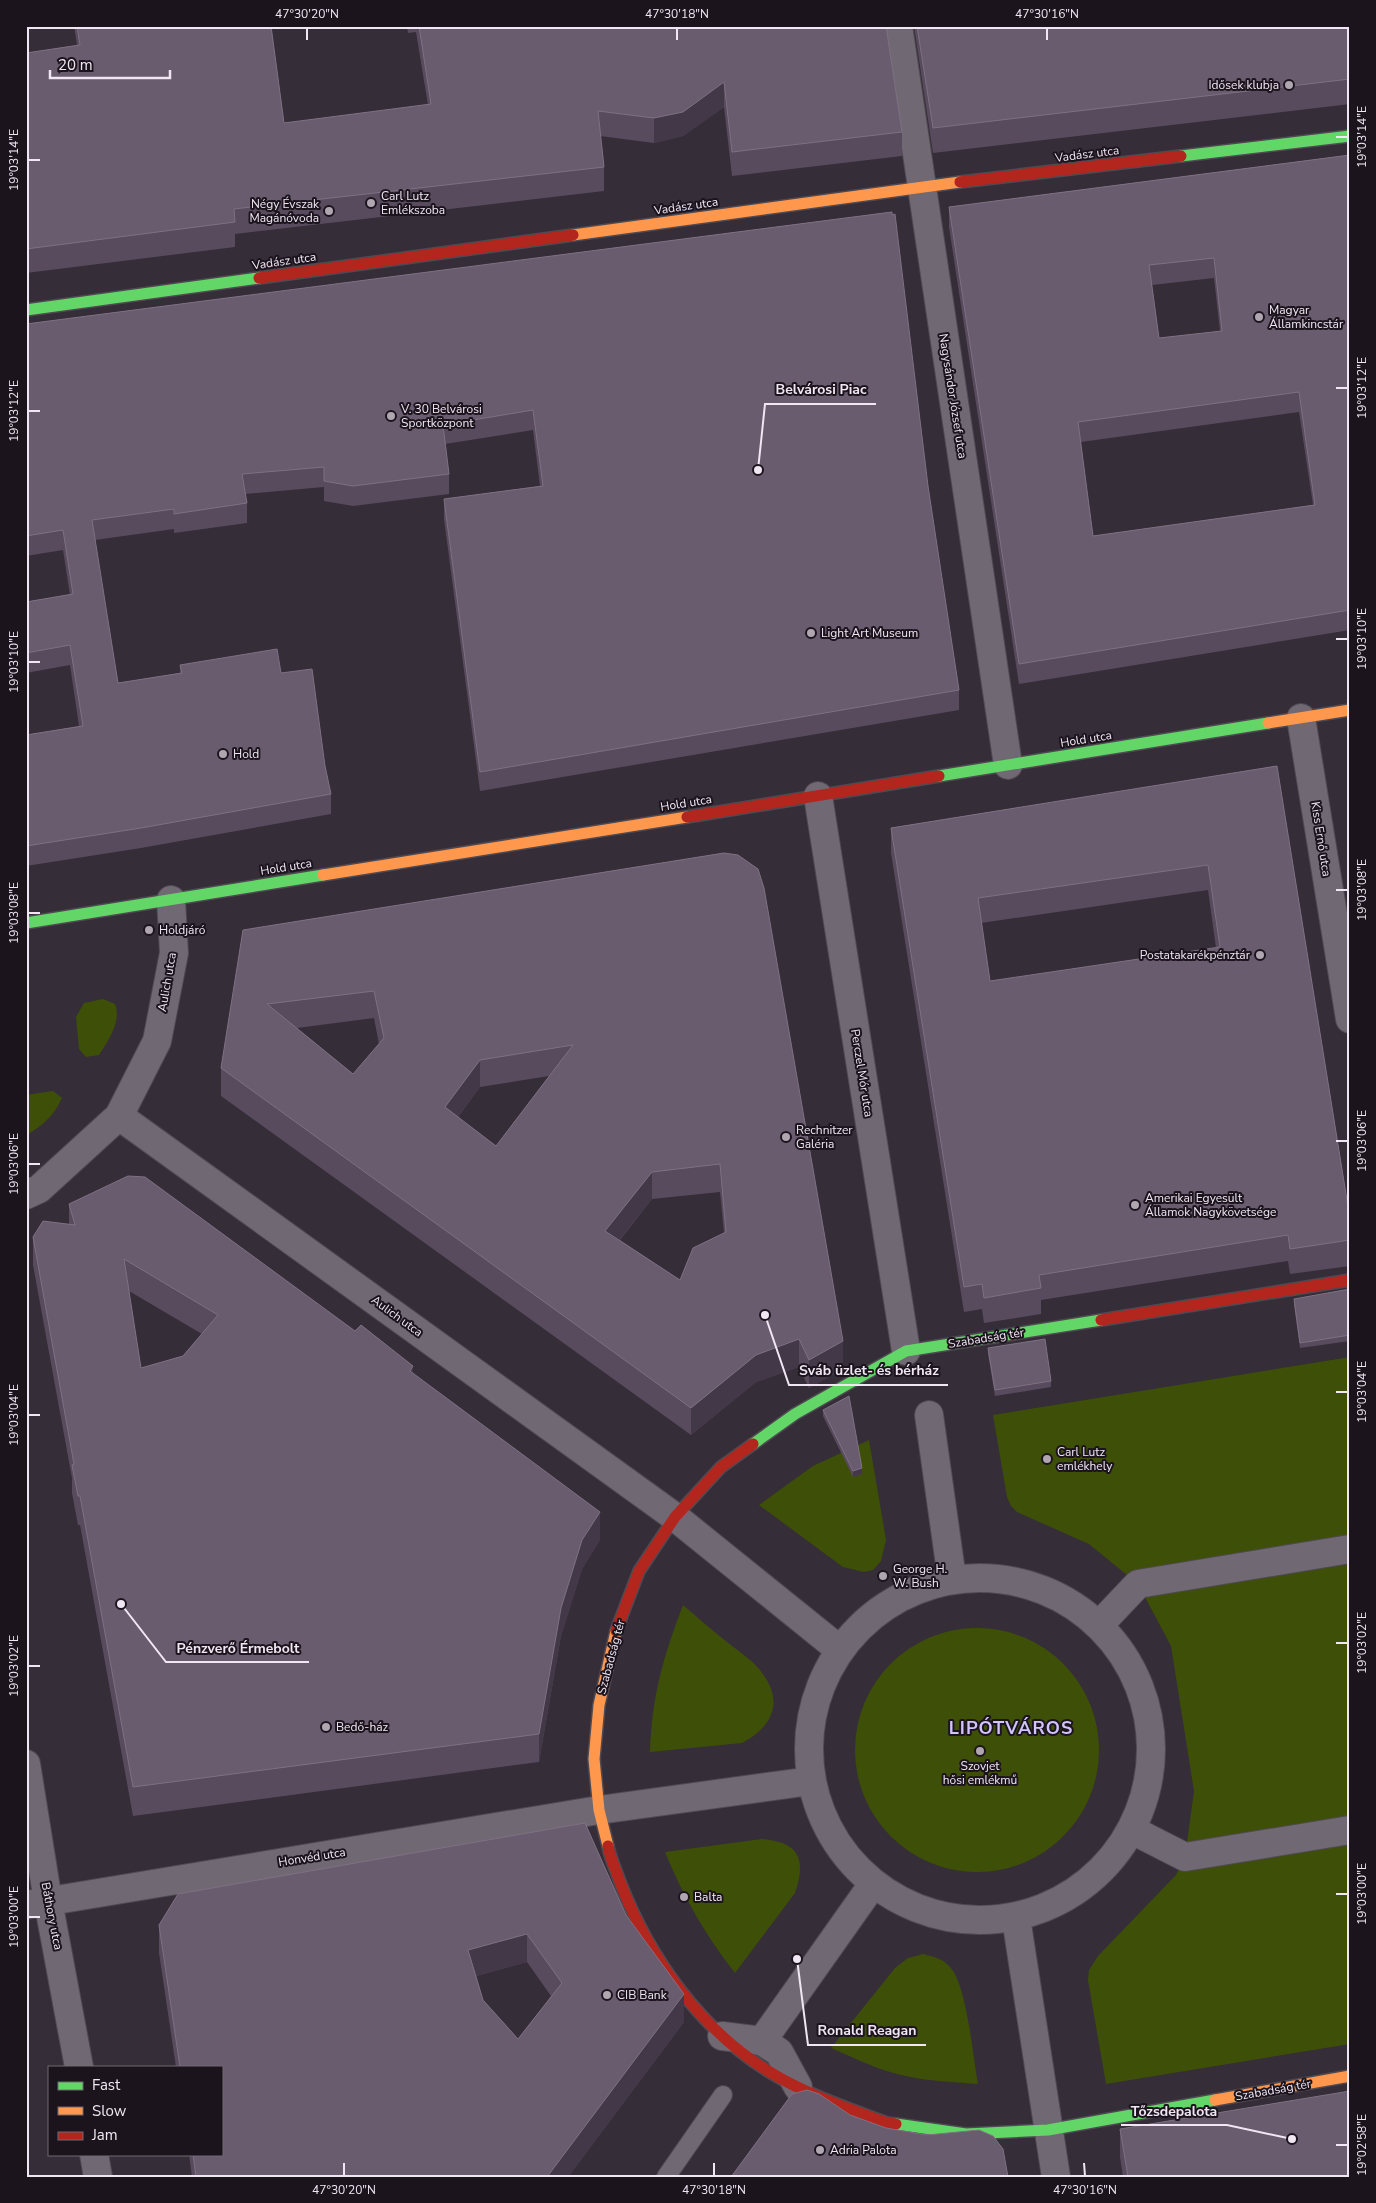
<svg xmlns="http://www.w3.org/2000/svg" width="1376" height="2203" viewBox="0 0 1376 2203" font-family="'Nunito Sans',sans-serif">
<rect width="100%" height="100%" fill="#352d38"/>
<!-- green -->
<g fill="#3e5008">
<path d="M103 999 115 1004C122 1021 108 1041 99 1055L86 1057 79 1049 76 1017 84 1003Z"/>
<path d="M53 1091 62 1098C55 1114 42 1127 26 1135V1095Z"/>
<path d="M1350 1357V2044L1106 2084 1088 1980 1089 1970 1098 1956 1176 1875 1185 1857 1194 1791 1171 1646 1138 1584 1089 1544 1017 1512 1011 1506 1007 1497 993 1415Z"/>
<path d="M869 1440 886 1540 881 1561 873 1570 864 1572 843 1567 759 1505 813 1466Z"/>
<path d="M683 1605C698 1618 712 1630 727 1642 738 1651 751 1659 759 1669 785 1700 774 1726 742 1743L650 1752C652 1695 663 1658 683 1605Z"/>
<circle cx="977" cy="1750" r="122"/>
<path d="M762 1839C798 1842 807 1858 795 1893L735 1973C705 1935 683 1896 665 1852Z"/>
<path d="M923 1954C934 1957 942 1958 950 1967 967 1985 973 2058 978 2084 952 2082 926 2081 901 2075 876 2069 854 2058 831 2048L895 1968 908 1958Z"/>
</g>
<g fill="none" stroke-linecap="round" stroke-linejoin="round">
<defs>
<path id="lane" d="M666 2177 723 2095"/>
<g id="street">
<path d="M898 26 1008 765"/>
<path d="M1301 718 1350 1019"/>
<path d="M818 796 906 1351"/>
<path d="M119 1116 675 1517 840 1650"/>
<path d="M26 1195 39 1189 119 1116 157 1041 174 953 171 900"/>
<path d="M929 1415 952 1579"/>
<circle cx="980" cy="1749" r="171"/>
<path d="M1100 1624 1138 1584 1350 1549"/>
<path d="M26 1764 48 1901 79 2067"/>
<path d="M1132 1830 1185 1857 1350 1830"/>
<path d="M26 1905 599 1810 811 1781"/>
<path d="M1016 1918 1056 2177"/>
<path d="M722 2036 762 2041 873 1884"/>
<path d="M762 2041 779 2052 798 2087"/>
<path d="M94 2154 98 2177"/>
</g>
<g id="fast">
<path d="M1181 156 1350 136"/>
<path d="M26 310 259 278"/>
<path d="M939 776 1268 723"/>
<path d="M26 923 323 875"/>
<path d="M753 1444 795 1414 906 1351 1101 1320"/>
<path d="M896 2124 966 2134 1048 2130 1215 2100"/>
</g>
<g id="slow">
<path d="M573 235 960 182"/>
<path d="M1268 723 1350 710"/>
<path d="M323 875 687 817"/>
<path d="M608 1846 599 1810 594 1759 599 1705 616 1631"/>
<path d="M1215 2100 1350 2076"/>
</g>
<g id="jam">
<path d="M960 182 1181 156"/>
<path d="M259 278 573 235"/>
<path d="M687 817 939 776"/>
<path d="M1101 1320 1350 1280"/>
<path d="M616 1631 639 1571 675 1517 721 1467 753 1444"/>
<path d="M608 1846C610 1858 616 1870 620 1882 649 1957 699 2028 768 2071 805 2094 847 2108 887 2123L896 2124"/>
</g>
</defs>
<!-- lane casing -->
<use href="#lane" stroke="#4f4952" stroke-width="20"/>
<!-- street casing -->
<use href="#street" stroke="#4f4952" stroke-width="30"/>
<!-- fast casing -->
<use href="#fast" stroke="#4f4952" stroke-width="14"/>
<!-- slow casing -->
<use href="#slow" stroke="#4f4952" stroke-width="14"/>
<!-- jam casing -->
<use href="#jam" stroke="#4f4952" stroke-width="14"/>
<!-- lane -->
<use href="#lane" stroke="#706973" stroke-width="18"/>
<!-- street -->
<use href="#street" stroke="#706973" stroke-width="28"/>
<!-- fast -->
<use href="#fast" stroke="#63d668" stroke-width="11"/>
<!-- slow -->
<use href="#slow" stroke="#ff974d" stroke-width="11"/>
<!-- jam -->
<use href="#jam" stroke="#b3261e" stroke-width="11"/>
</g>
<!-- wall -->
<g fill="#584b5d" fill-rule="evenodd">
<path d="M74 26H271L284 123 428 105 416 32 408 33 407 26H886L902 132V156L732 176 724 107 683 136 654 143 600 136 604 167V191L235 234V247L26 273V53L77 45Z"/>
<path d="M914 26H1350V104L933 153Z"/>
<path d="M1350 155V630L1019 684 949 227V207ZM1214 278 1220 331 1159 338 1152 285ZM1299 412 1313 505 1093 536 1081 442Z"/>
<path d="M892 212 928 486 959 690V710L480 791 444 519V499L540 486 533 430 445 444 449 474V494L353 506 324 501V487L245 494 247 503V523L174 533V529L95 540 118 683 180 673V665L281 673 325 766 331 794V814L141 848 26 866V735L79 726 70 665 26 673V602L70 595 63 550 26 556V324Z"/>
<path d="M1277 766 1350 1219V1266L1290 1274 1288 1261 1041 1300V1314L984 1323 982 1309 964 1312 891 853V828ZM1208 890 1216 948 990 981 981 923Z"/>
<path d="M724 853 843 1369 809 1388 799 1367 756 1382 691 1435 221 1096V1068L243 930ZM374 1018 379 1044 353 1074 297 1028ZM549 1076 496 1146 458 1117 480 1087ZM720 1192 724 1233 680 1280 620 1240 652 1199Z"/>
<path d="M69 1204 413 1374 600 1540 582 1569 561 1636 539 1762 133 1816 80 1525H78L72 1493V1478L33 1265V1237L69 1224ZM129 1291 202 1334 183 1356 141 1368Z"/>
<path d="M1350 1289V1341L1300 1348 1294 1305V1299Z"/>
<path d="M988 1348 1051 1381V1387L995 1396 988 1354Z"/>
<path d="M823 1410 862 1474 853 1477 823 1416Z"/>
<path d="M626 1915 684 2022 568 2177H192L189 2154H221V2067H176L159 1953V1925ZM527 1962 551 1996 518 2039 483 2000 476 1976Z"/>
<path d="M1120 2129 1350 2177H1123L1120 2157Z"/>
</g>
<!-- shaded-wall -->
<g fill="#433848">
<path d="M724 82V107L683 136 654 143V118Z"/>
<path d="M480 1060V1087L445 1134V1107Z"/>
<path d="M652 1172V1199L605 1258V1231Z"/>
<path d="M799 1339V1367L756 1382 691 1435V1408L756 1355Z"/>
<path d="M843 1341V1369L809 1388V1360Z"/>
<path d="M413 1366V1394L410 1371Z"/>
<path d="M862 1468V1474L853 1477V1471Z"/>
<path d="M600 1512V1540L582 1569 561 1636 539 1762V1734L561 1608 582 1540Z"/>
<path d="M527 1934V1962L468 1978V1950Z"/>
<path d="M684 1994V2022L568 2177H547Z"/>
</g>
<!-- building -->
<g fill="#695c6e" stroke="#7e7183" fill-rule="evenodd">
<path d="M77 26H271L284 123 431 104 419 26H886L902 132 732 152 724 82 683 112 654 118 598 111 604 167 234 209 235 222 26 249V53L80 45Z"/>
<path d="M917 26H1350V79L933 128Z"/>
<path d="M1350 155V610L1019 664 949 207ZM1214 258 1222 331 1159 338 1149 265ZM1299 392 1315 505 1093 536 1078 422Z"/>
<path d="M892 212V215L895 214 928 486 959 690 480 772 444 499 543 486 533 410 443 425 449 474 353 486 324 481V467L242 474 247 503 174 514V509L92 520 118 683 182 673 180 665 277 649 281 673 312 669 325 766 331 794 141 828 26 846V735L83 726 70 645 26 653V602L73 594 63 530 26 536V324Z"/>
<path d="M1277 766 1350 1219V1240L1290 1249 1288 1235 1039 1275 1041 1288 984 1298 982 1284 964 1287 891 828ZM1208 865 1220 947 990 981 978 898Z"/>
<path d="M724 853 738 855 758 869 764 888 843 1341 809 1360 799 1339 756 1355 691 1408 221 1068 243 930ZM374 991 384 1038 353 1074 267 1004ZM573 1045 496 1146 445 1107 480 1060ZM720 1164 726 1232 693 1248 680 1280 605 1231 652 1172Z"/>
<path d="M128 1176 145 1177 355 1331 361 1325 413 1366 410 1371 600 1512 582 1540 561 1608 539 1734 133 1787 80 1496H78L72 1465 74 1464 33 1237 43 1221 75 1225 69 1204ZM124 1259 218 1315 183 1356 141 1368Z"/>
<path d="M1350 1289V1335L1300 1343 1294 1299Z"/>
<path d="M1045 1339 1051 1381 995 1390 988 1348Z"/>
<path d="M849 1396 862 1468 853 1471 823 1410Z"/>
<path d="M585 1823 626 1915 684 1994 547 2177H196L193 2154H221V2067H180L159 1925 178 1894ZM527 1934 562 1983 518 2039 483 2000 468 1950Z"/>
<path d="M807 2090 819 2094 850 2115 886 2128 927 2135 979 2130 993 2136 1003 2149 1008 2177H731L792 2094Z"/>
<path d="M1350 2091V2177H1128L1120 2129Z"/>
</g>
<!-- ticks -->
<path fill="none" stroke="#f1e7f4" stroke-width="2" d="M307 28V40M677 28V40M1047 28V40M1336 137H1348M28 160H40M1336 388H1348M28 411H40M1336 639H1348M28 662H40M1336 890H1348M28 913H40M1336 1141H1348M28 1164H40M1336 1392H1348M28 1415H40M1336 1643H1348M28 1666H40M1336 1894H1348M28 1917H40M1336 2145H1348M344 2163V2176M714 2163V2176M1084 2163 1085 2176"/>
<!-- markers -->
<g fill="#afa6b2" stroke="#1b141d" stroke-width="2">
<circle cx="1289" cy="85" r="5"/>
<circle cx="371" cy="203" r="5"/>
<circle cx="329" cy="211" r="5"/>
<circle cx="1259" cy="317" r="5"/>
<circle cx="391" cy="416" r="5"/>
<circle cx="811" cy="633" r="5"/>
<circle cx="223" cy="754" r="5"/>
<circle cx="149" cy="930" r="5"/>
<circle cx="1260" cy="955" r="5"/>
<circle cx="786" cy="1137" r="5"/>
<circle cx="1135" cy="1205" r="5"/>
<circle cx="1047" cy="1459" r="5"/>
<circle cx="883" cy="1576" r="5"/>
<circle cx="326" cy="1727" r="5"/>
<circle cx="980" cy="1751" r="5"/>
<circle cx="684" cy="1897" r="5"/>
<circle cx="607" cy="1995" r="5"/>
<circle cx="820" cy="2150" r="5"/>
</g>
<g text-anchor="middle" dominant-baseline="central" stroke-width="4" stroke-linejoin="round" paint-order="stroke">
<!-- poi labels -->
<g font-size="12" fill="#f1e7f4" stroke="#1b141d" text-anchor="start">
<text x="1279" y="85" text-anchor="end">Idősek klubja</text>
<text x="381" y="196">Carl Lutz<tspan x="381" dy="14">Emlékszoba</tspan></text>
<text x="319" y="204" text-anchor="end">Négy Évszak<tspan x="319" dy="14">Magánóvoda</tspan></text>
<text x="1269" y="310">Magyar<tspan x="1269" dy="14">Államkincstár</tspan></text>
<text x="401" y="409">V. 30 Belvárosi<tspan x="401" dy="14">Sportközpont</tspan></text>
<text x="821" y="633">Light Art Museum</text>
<text x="233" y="754">Hold</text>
<text x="159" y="930">Holdjáró</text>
<text x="1250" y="955" text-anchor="end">Postatakarékpénztár</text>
<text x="796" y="1130">Rechnitzer<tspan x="796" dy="14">Galéria</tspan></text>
<text x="1145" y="1198">Amerikai Egyesült<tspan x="1145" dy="14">Államok Nagykövetsége</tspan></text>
<text x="1057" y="1452">Carl Lutz<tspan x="1057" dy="14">emlékhely</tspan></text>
<text x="893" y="1569">George H.<tspan x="893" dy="14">W. Bush</tspan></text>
<text x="336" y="1727">Bedő-ház</text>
<text x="980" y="1766" text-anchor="middle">Szovjet<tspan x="980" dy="14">hősi emlékmű</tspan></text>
<text x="694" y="1897">Balta</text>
<text x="617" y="1995">CIB Bank</text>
<text x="830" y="2150">Adria Palota</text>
</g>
<!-- street labels -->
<g font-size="12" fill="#f1e7f4" stroke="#1b141d">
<text transform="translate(1087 154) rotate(-7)">Vadász utca</text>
<text transform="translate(686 206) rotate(-8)">Vadász utca</text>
<text transform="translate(284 261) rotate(-8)">Vadász utca</text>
<text transform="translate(953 396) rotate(81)">Nagysándor József utca</text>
<text transform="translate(1086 739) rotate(-9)">Hold utca</text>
<text transform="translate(686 803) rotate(-9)">Hold utca</text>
<text transform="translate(1321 839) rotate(81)">Kiss Ernő utca</text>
<text transform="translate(286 867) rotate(-9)">Hold utca</text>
<text transform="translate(167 982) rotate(-80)">Aulich utca</text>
<text transform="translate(862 1073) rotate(81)">Perczel Mór utca</text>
<text transform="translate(397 1316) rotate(36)">Aulich utca</text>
<text transform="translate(986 1338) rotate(-9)">Szabadság tér</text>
<text transform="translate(611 1657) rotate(-75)">Szabadság tér</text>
<text transform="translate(312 1857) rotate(-9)">Honvéd utca</text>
<text transform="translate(52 1916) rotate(79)">Báthory utca</text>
<text transform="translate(1273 2090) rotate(-10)">Szabadság tér</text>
</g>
<!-- district labels -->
<g font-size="18" font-weight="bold" letter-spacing="1" fill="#d1c3fc" stroke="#1b141d">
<text x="1011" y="1728">LIPÓTVÁROS</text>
</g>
</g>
<!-- callouts -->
<path fill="none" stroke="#f1e7f4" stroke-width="2" d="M758 470L765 404H876M765 1315L789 1385H948M121 1604L166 1662H309M797 1959L808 2045H926M1292 2139L1227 2125H1121"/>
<g fill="#f1e7f4" stroke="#1b141d" stroke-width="2">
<circle cx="758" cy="470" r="5"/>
<circle cx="765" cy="1315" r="5"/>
<circle cx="121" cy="1604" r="5"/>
<circle cx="797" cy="1959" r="5"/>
<circle cx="1292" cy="2139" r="5"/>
</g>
<g font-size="14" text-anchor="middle" font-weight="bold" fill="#f1e7f4" stroke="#1b141d" stroke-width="4" stroke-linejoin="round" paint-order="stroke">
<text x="821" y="394">Belvárosi Piac</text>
<text x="869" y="1375">Sváb üzlet- és bérház</text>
<text x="238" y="1653">Pénzverő Érmebolt</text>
<text x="867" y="2035">Ronald Reagan</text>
<text x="1174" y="2116">Tőzsdepalota</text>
</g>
<!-- border -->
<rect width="1376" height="2203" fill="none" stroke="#1b141d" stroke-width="55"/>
<!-- legend -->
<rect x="48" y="2066" width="175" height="90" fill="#1b141d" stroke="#716873"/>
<rect x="58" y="2082" width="25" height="8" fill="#63d668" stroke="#716873"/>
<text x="92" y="2090" font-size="15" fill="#f1e7f4">Fast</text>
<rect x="58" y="2107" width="25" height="8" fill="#ff974d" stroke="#716873"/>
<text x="92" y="2116" font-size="15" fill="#f1e7f4">Slow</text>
<rect x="58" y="2132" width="25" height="8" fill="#b3261e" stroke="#716873"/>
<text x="92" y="2140" font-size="15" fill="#f1e7f4">Jam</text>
<!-- scale -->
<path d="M50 70v8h120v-8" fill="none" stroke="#f1e7f4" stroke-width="2.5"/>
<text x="58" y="70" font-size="15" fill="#f1e7f4" stroke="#1b141d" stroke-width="4" paint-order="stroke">20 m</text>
<rect x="28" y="28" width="1320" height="2148" fill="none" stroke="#f1e7f4" stroke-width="2"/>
<g font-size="12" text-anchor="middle" fill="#f1e7f4">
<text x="307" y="18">47°30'20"N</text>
<text x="677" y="18">47°30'18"N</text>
<text x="1047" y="18">47°30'16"N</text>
<text transform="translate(1362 137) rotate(-90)" y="4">19°03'14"E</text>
<text transform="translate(14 160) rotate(-90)" y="4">19°03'14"E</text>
<text transform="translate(1362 388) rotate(-90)" y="4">19°03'12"E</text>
<text transform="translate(14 411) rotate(-90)" y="4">19°03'12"E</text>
<text transform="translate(1362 639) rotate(-90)" y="4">19°03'10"E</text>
<text transform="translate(14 662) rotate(-90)" y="4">19°03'10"E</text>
<text transform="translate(1362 890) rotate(-90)" y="4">19°03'08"E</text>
<text transform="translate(14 913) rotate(-90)" y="4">19°03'08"E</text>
<text transform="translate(1362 1141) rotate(-90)" y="4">19°03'06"E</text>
<text transform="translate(14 1164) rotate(-90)" y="4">19°03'06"E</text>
<text transform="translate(1362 1392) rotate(-90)" y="4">19°03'04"E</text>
<text transform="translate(14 1415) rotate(-90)" y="4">19°03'04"E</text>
<text transform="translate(1362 1643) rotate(-90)" y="4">19°03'02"E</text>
<text transform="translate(14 1666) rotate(-90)" y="4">19°03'02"E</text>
<text transform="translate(1362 1894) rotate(-90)" y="4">19°03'00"E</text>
<text transform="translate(14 1917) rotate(-90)" y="4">19°03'00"E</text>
<text transform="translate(1362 2145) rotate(-90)" y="4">19°02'58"E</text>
<text x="344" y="2194">47°30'20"N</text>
<text x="714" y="2194">47°30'18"N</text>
<text x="1085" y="2194">47°30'16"N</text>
</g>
</svg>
